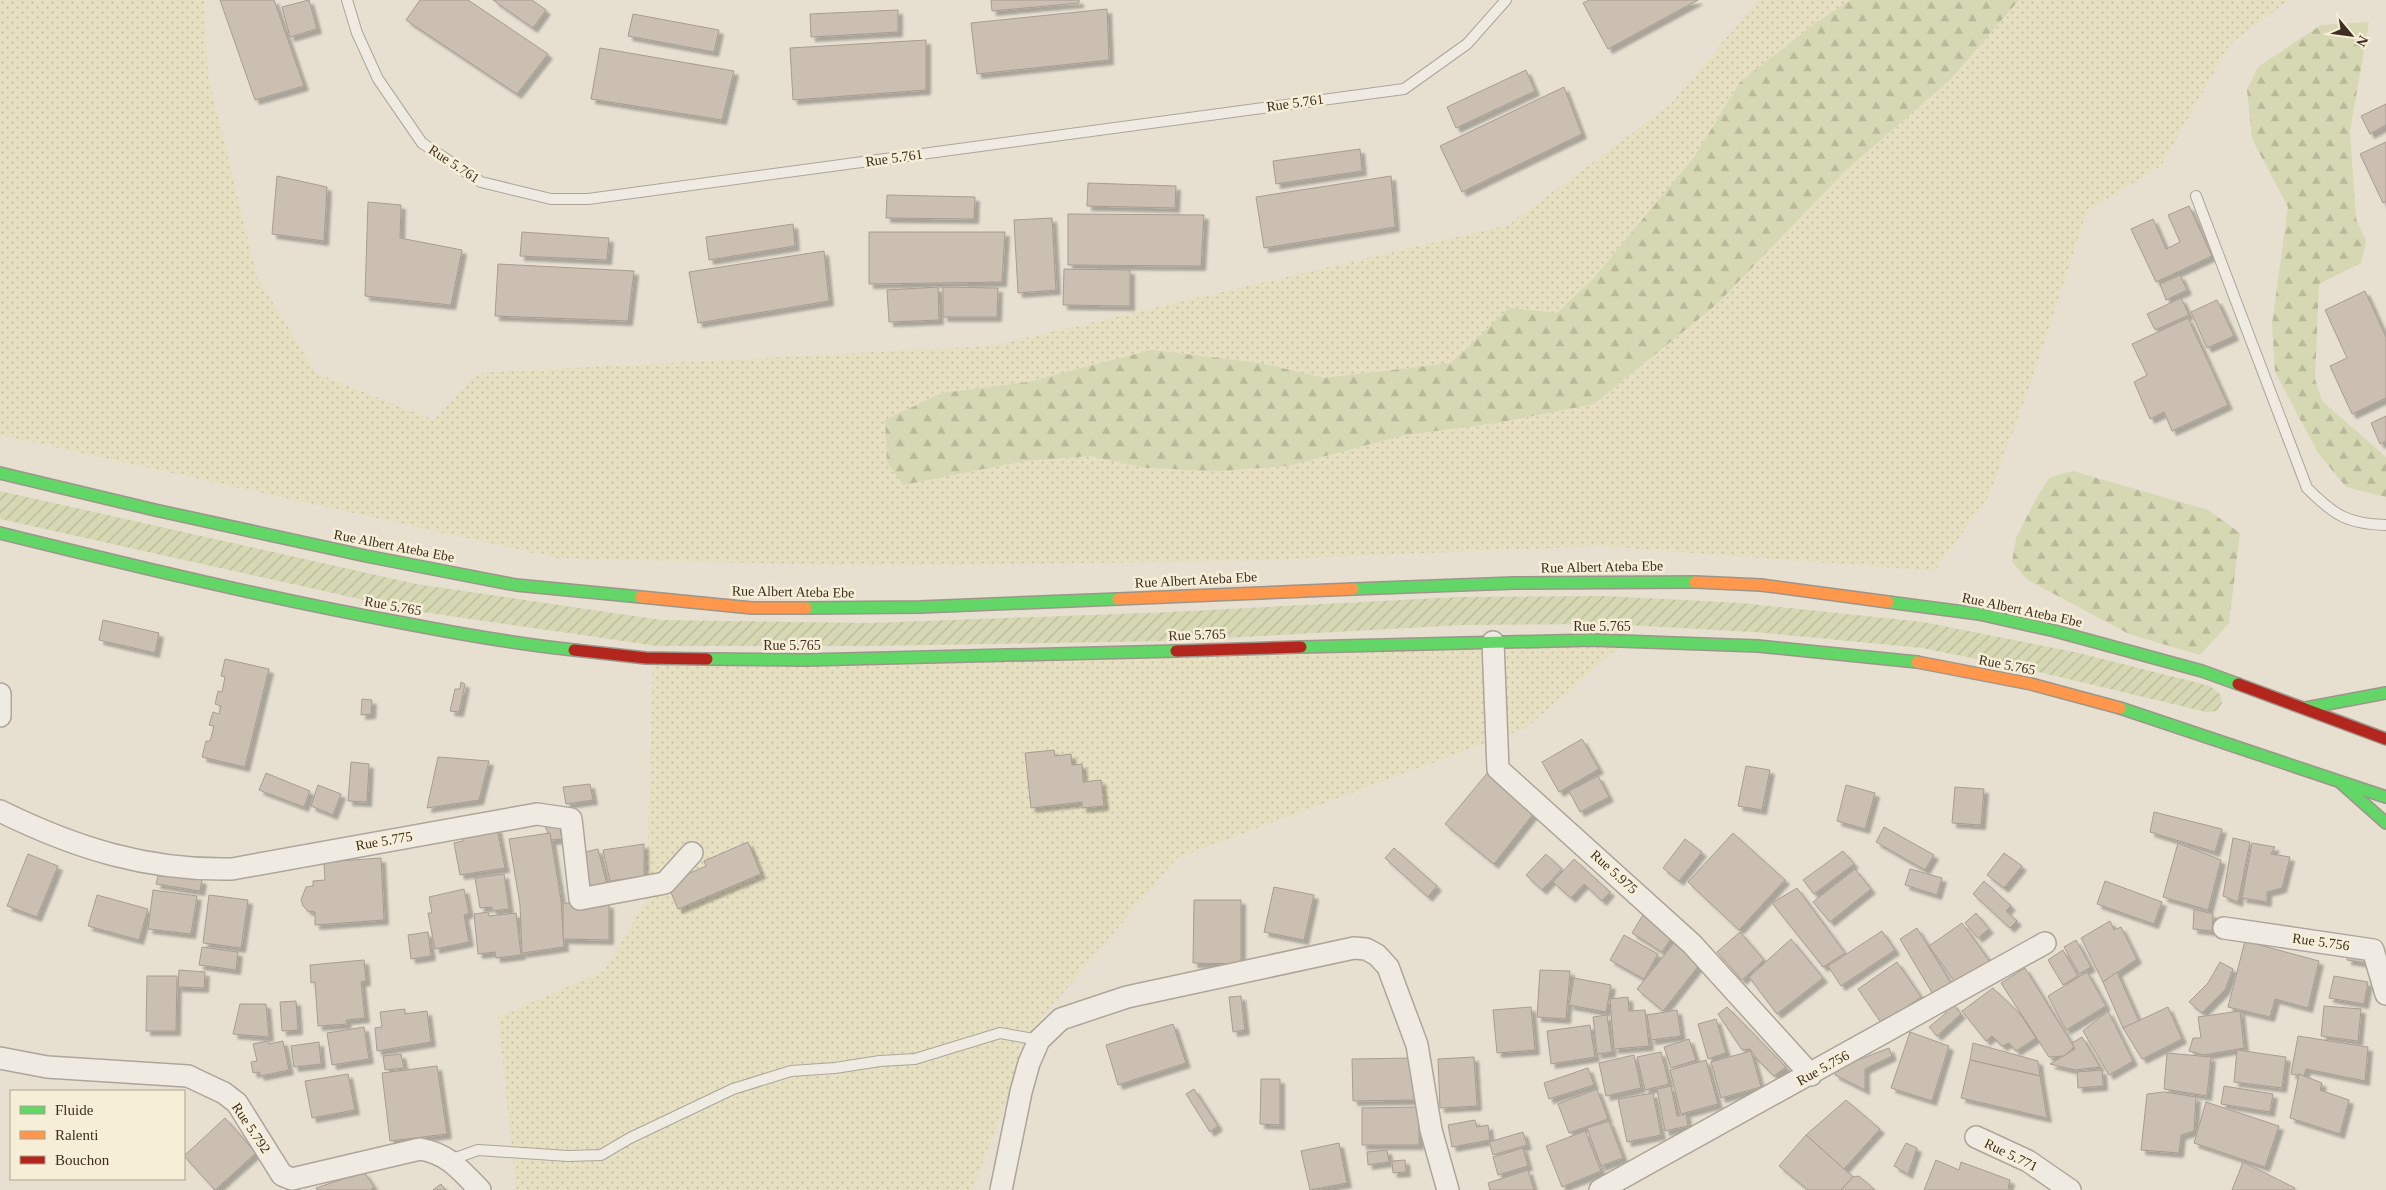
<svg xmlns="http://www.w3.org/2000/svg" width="2386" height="1190" viewBox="0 0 2386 1190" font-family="'Times New Roman',serif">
<defs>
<pattern id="farmland-dots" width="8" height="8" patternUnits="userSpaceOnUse" patternTransform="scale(1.25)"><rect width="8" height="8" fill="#e6dfc2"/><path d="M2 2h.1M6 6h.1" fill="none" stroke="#c6c0a6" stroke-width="1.8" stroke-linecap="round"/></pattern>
<pattern id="forest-firs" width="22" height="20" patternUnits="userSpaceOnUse" patternTransform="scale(1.25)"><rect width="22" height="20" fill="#d6d7b3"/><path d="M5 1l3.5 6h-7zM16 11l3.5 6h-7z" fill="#b9b99a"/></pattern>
<pattern id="garden-furrows" width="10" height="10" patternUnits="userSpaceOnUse" patternTransform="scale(1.25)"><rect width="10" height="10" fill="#d6d7b3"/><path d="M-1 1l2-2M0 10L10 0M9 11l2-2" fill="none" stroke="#b9b99a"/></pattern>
<filter id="shadow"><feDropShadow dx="4.5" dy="4.5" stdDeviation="1" flood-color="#0004"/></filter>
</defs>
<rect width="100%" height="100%" fill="#e7e0d1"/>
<!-- farmland -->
<g fill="url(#farmland-dots)">
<path d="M0 0H204L208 75 257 277 316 373 434 420 477 373 992 346 1508 225 1670 105 1758 0H1851L1817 22 1740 82 1695 156 1594 278 1557 314 1509 308 1451 363 1324 378 1260 363 1151 350 1028 382 942 393 985 467 1024 461 1090 456 1147 468 1218 471 1288 466 1405 435 1497 423 1594 404 1716 305 1847 169 1950 80 2019 0H2289L2230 44 2161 166 2087 211 2033 377 1989 496 1935 571 1601 546 1235 561 872 566 557 558 0 435Z"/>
<path d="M1625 642 1526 728 1177 858 1036 1025 972 1190H516L498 1017 604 971 646 901 653 663Z"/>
</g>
<!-- forest -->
<g fill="url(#forest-firs)">
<path d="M1851 0H2019L1950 80 1847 169 1716 305 1594 404 1497 423 1405 435 1288 466 1218 471 1147 468 1090 456 1024 461 903 485 887 462 885 420 942 393 1028 382 1151 350 1260 363 1324 378 1451 363 1509 308 1557 313 1594 278 1695 156 1740 82 1817 22Z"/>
<path d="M2369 22 2350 131 2356 219 2366 241 2361 263 2319 284 2315 379 2322 401 2386 457V497L2346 487 2318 453 2275 372 2272 324 2288 207 2252 139 2247 90 2258 67 2321 25Z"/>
<path d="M2073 471 2208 510 2240 533 2229 623 2200 655 2129 634 2028 580 2012 562 2016 538 2037 497 2050 477Z"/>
</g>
<!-- garden -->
<path fill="url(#garden-furrows)" d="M0 491 416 584 661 620 869 623 1171 612 1460 597 1605 596 1741 603 1923 622 2079 653 2210 686 2221 695 2222 703 2217 711 2206 712 2031 670 1922 648 1753 632 1609 624 1462 625 1170 641 871 646H657L409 610 0 519Z"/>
<!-- building -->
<g fill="#cbbfb2" stroke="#a89c90" filter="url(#shadow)">
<path d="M220 0H274L304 86 255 100Z"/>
<path d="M309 0 317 29 290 37 282 7Z"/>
<path d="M420 0H468L548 54 517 94 406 20Z"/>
<path d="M493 0H532L546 10 533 28Z"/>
<path d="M991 0H1079V3L992 11Z"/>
<path d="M1589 0H1698L1608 49 1583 3Z"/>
<path d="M1107 9 1109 60 977 74 971 23Z"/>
<path d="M898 10V32L811 37 810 14Z"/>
<path d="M633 14 719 30 714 52 628 36Z"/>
<path d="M926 40V90L793 100 790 48Z"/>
<path d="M600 48 734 71 722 120 591 99Z"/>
<path d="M1526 70 1535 91 1456 128 1447 107Z"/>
<path d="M1564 87 1582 134 1462 192 1440 146Z"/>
<path d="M2386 104V125L2370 134 2361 116Z"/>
<path d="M2386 142V201L2383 203 2360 154Z"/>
<path d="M1360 149 1362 171 1276 184 1273 161Z"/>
<path d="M277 176 327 187 324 241 272 234Z"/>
<path d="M1391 176 1395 227 1264 248 1256 197Z"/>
<path d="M1088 183 1176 186 1175 208 1087 206Z"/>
<path d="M887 195 975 197 974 219 886 218Z"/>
<path d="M368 202 401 205 400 238 462 250 451 305 365 296Z"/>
<path d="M2189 206 2212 256 2156 282 2131 229 2153 219 2166 249 2180 242 2168 215Z"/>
<path d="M1068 214 1204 215 1201 266 1068 265Z"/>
<path d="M1052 218 1056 290 1018 293 1014 220Z"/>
<path d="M793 224 795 246 709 260 706 237Z"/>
<path d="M522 232 609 238 607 260 520 256Z"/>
<path d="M869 232H1005L1002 282 869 284Z"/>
<path d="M824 251 829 301 698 323 689 272Z"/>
<path d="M498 264 634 271 628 321 495 316Z"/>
<path d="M1064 269 1130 270V306L1063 305Z"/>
<path d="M2180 275 2187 290 2166 300 2160 284Z"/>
<path d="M938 287 939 320 889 322 887 290Z"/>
<path d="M943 287 998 288 997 317H943Z"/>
<path d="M2365 291 2386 337V398L2352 414 2330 366 2347 358 2325 310Z"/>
<path d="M2181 298 2189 315 2155 330 2147 314Z"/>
<path d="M2217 300 2234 336 2207 348 2191 312Z"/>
<path d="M2188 318 2228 405 2172 431 2164 412 2150 419 2134 382 2147 375 2132 344Z"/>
<path d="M2386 416V441L2380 444 2371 423Z"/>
<path d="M103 620 159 633 155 653 99 640Z"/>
<path d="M225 659 269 669 245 767 202 757 206 741H210L214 726 209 725 213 712 219 714 221 706 215 704 218 691 222 692 225 677 221 676Z"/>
<path d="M461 682 465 684 459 712 450 711 455 689H460Z"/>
<path d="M362 699 372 700 371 714 361 715Z"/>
<path d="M1582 739 1599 769 1559 792 1542 762Z"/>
<path d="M1054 750 1055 756 1071 754 1072 765 1082 764 1083 782 1101 780 1104 806 1082 808V802L1031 808 1025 753Z"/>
<path d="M438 757 489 761 479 800 427 808Z"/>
<path d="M351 762 369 764 367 802 348 801Z"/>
<path d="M1746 766 1770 770 1762 810 1738 806Z"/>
<path d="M1489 771 1534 813 1494 864 1445 824Z"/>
<path d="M266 773 310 791 304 807 259 790Z"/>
<path d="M1598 776 1609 797 1580 812 1569 791Z"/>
<path d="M590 784 593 800 566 804 563 787Z"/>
<path d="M318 785 341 794 333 815 311 806Z"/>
<path d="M1846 785 1875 793 1865 829 1837 821Z"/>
<path d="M1955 787 1984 789 1981 825 1952 823Z"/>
<path d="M2154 812 2222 829 2215 852 2150 832Z"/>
<path d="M559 823 562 839 551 840 545 826Z"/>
<path d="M1884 827 1934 855 1925 870 1876 842Z"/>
<path d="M497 828 505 868 460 875 454 843 463 841 462 836Z"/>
<path d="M550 833 561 900 564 947 522 953 520 905 509 839Z"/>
<path d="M1733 833 1785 880 1739 930 1688 882Z"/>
<path d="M2233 838 2250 842 2238 902 2223 896Z"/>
<path d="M1685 839 1702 852 1679 881 1663 868Z"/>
<path d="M748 842 761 874 678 909 667 883 706 866 704 861Z"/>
<path d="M2178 843 2221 860 2208 910 2163 897Z"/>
<path d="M2252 843 2275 847 2271 854 2290 857 2282 888 2267 892V902L2242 898Z"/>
<path d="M644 844V876L610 881 603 850Z"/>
<path d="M1394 848 1437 886 1428 897 1385 858Z"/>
<path d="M598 849 607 885 586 890 577 854Z"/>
<path d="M1843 851 1854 864 1814 894 1803 880Z"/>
<path d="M2004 853 2022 866 2004 888 1987 875Z"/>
<path d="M28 854 58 866 37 917 7 906Z"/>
<path d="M1546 854 1562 869 1542 890 1526 875Z"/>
<path d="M381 858 384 920 315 925V912L308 911 303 906 301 900 306 887 313 886V881L325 880 324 862Z"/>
<path d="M1574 859 1610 892 1602 901 1584 884 1571 898 1553 882Z"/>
<path d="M1855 869 1871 889 1830 922 1813 902Z"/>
<path d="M1910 869 1942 878 1937 895 1905 885Z"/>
<path d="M159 872 202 880 200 891 156 884Z"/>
<path d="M504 874 509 909 492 911V907L480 908 475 878Z"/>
<path d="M1984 881 2011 906 2006 911 2017 921 2010 928 1973 894Z"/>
<path d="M2105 881 2162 902 2154 924 2097 904Z"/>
<path d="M1274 887 1314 895 1304 940 1264 932Z"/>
<path d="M1797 888 1845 953 1823 967 1772 903Z"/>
<path d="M464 889 469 913 464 915 469 942 435 949 428 913H432L429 897Z"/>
<path d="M153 890 197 896 191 934 148 929Z"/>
<path d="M97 895 148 909 139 940 88 926Z"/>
<path d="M209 895 248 900 241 948 203 943Z"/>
<path d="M1194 900H1241V964L1193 963Z"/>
<path d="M563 903 609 904V940L563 939Z"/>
<path d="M2194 909 2213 914 2212 931 2193 929Z"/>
<path d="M488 912 489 916 516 913 521 955 496 958 495 952 478 954 474 914Z"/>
<path d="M1644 913 1675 933 1662 952 1632 933Z"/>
<path d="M1976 913 1989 929 1978 938 1965 923Z"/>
<path d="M2110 921 2114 930 2121 927 2137 959 2103 982 2081 938Z"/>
<path d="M1962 923 1991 963 1957 985 1929 946Z"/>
<path d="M1917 928 1952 985 1934 996 1900 939Z"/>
<path d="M1882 931 1895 950 1841 986 1828 966Z"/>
<path d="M428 932 431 956 411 959 408 935Z"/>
<path d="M1740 932 1764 960 1742 980 1717 952Z"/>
<path d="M1624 935 1658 954 1644 979 1610 960Z"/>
<path d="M1791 939 1823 978 1777 1014 1749 977Z"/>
<path d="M2076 940 2091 967 2079 974 2064 947Z"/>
<path d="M2245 941 2319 961 2308 1008 2275 999 2270 1017 2228 1007Z"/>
<path d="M1674 943 1700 964 1663 1011 1637 989Z"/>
<path d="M202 947 238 952 236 970 199 965Z"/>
<path d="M2348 948 2368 951 2366 963 2347 960Z"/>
<path d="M2063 950 2078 976 2063 985 2048 960Z"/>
<path d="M364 960 366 981 361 982 365 1018 346 1020 347 1024 318 1026 315 982 311 983 310 965Z"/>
<path d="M1897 962 1921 997 1882 1024 1858 989Z"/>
<path d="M2220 962 2233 969 2225 990 2202 1013 2189 1002 2208 983Z"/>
<path d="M2025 968 2074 1047 2064 1056 2049 1057 2001 983Z"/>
<path d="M179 970 205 972 204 988 178 987Z"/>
<path d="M1540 970 1570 971 1566 1019 1537 1017Z"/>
<path d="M2087 972 2106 1006 2066 1030 2048 996Z"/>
<path d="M2117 972 2139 1021 2123 1028 2103 982Z"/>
<path d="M147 976H177L176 1031H146Z"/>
<path d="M2334 976 2368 982 2364 1004 2329 998Z"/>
<path d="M1574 978 1611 985 1606 1012 1569 1005Z"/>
<path d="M1993 988 2021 1015 2036 1038 2016 1051 2009 1043 2002 1046 1992 1036 1986 1041 1962 1011Z"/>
<path d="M1241 996 1245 1030 1233 1032 1229 997Z"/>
<path d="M1628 997 1629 1011 1645 1010 1649 1046 1614 1049 1610 999Z"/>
<path d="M296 1001 298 1030 282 1031 280 1002Z"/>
<path d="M1952 1003 1961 1014 1937 1036 1929 1027 1946 1013 1944 1009Z"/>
<path d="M240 1004H266L269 1037 233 1034Z"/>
<path d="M2324 1006 2361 1009 2358 1041 2321 1036Z"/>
<path d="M1531 1007 1535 1050 1497 1053 1493 1010Z"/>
<path d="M1727 1007 1786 1067 1774 1076 1756 1058 1750 1049 1742 1050 1718 1014Z"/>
<path d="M2168 1007 2182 1039 2142 1059 2123 1028Z"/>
<path d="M405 1009V1014L427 1011 431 1042 377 1051 375 1028 382 1027 380 1012Z"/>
<path d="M1677 1010 1681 1036 1651 1040 1647 1015Z"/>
<path d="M2108 1011 2133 1061 2109 1075 2083 1031Z"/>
<path d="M2240 1011 2244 1048 2204 1055 2189 1051 2193 1038H2201L2198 1017Z"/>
<path d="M1607 1015 1612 1052 1597 1054 1593 1017Z"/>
<path d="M1716 1019 1726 1053 1708 1059 1698 1024Z"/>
<path d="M1173 1024 1186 1063 1118 1085 1106 1045Z"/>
<path d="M1590 1025 1595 1057 1551 1064 1547 1031Z"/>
<path d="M364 1027 369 1059 332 1065 327 1033Z"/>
<path d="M1910 1032 1949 1046 1932 1101 1891 1088Z"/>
<path d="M2298 1036 2368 1047 2365 1081 2306 1069 2304 1076 2291 1074Z"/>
<path d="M2082 1037 2100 1067 2075 1070 2050 1064 2075 1049 2072 1043Z"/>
<path d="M1689 1039 1696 1060 1671 1068 1664 1047Z"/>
<path d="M268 1041 269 1044 283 1041 289 1070 260 1076 259 1072 253 1073 251 1062 257 1061 253 1044Z"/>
<path d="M319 1042 321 1064 294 1067 291 1046Z"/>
<path d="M1973 1043 2038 1061 2040 1076 1970 1060Z"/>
<path d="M1889 1048 1892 1056 1865 1069V1090L1835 1075V1069Z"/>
<path d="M2237 1050 2286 1057 2282 1088 2234 1082Z"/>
<path d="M1751 1051 1761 1087 1721 1098 1711 1062Z"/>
<path d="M1661 1052 1669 1084 1645 1090 1637 1057Z"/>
<path d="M2167 1053 2211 1057 2207 1096 2164 1089Z"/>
<path d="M401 1054 404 1068 385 1070 383 1056Z"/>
<path d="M1634 1055 1641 1088 1606 1096 1599 1063Z"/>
<path d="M1474 1057 1477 1106 1440 1108 1438 1059Z"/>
<path d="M1415 1058 1416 1100 1353 1101 1352 1059Z"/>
<path d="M1706 1060 1718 1104 1681 1114 1670 1070Z"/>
<path d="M1970 1060 2040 1076 2047 1118 1961 1098Z"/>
<path d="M437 1066 447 1134 390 1141 382 1073Z"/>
<path d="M1588 1068 1594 1085 1549 1099 1544 1083Z"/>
<path d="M2102 1070 2103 1086 2078 1088 2077 1072Z"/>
<path d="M348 1074 355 1110 312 1118 305 1081Z"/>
<path d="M2299 1074 2322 1083 2320 1090 2349 1100 2340 1134 2290 1118Z"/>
<path d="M1261 1079H1280V1125L1260 1124Z"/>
<path d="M1671 1086 1677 1116 1686 1114 1688 1126 1665 1131 1657 1089Z"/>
<path d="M2224 1086 2273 1094 2270 1112 2221 1104Z"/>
<path d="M1194 1089 1218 1126 1210 1132 1186 1094Z"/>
<path d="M1597 1089 1608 1119 1569 1133 1558 1104Z"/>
<path d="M2164 1092 2196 1097 2194 1131 2181 1135 2179 1153 2141 1150 2147 1094Z"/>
<path d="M1653 1093 1661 1135 1627 1142 1618 1099Z"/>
<path d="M1846 1100 1880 1129 1844 1169 1806 1135Z"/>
<path d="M2206 1102 2279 1126 2265 1167 2194 1143Z"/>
<path d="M1419 1107V1145H1362V1108Z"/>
<path d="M225 1118 256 1153 215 1190 184 1156Z"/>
<path d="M1475 1120 1477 1127 1488 1125 1490 1140 1452 1147 1448 1125Z"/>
<path d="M1609 1121 1623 1158 1601 1166 1587 1128Z"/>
<path d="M1585 1131 1601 1171 1562 1187 1546 1146Z"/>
<path d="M1523 1132 1527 1145 1493 1155 1489 1142Z"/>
<path d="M1806 1135 1853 1177 1841 1190H1808L1779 1166Z"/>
<path d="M1339 1143 1347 1183 1310 1190 1301 1151Z"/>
<path d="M1906 1143 1917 1148 1908 1174 1894 1166Z"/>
<path d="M1523 1148 1528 1166 1498 1175 1493 1157Z"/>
<path d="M1387 1150 1389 1162 1368 1165 1367 1152Z"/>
<path d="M1405 1160 1406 1172 1393 1173 1392 1161Z"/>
<path d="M1936 1160 1959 1170 1961 1162 2010 1180 2008 1188 2013 1190H1924Z"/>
<path d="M2243 1162 2295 1188 2294 1190H2232Z"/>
<path d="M1528 1170 1534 1190H1490L1488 1183Z"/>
<path d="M364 1172 374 1187 370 1190H317L316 1188Z"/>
<path d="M1859 1176 1875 1190H1841L1853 1177Z"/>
<path d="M441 1184 446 1190H433Z"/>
</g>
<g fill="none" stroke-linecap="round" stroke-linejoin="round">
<defs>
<g id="lane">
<path d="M347 0 357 33 378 79 422 143 481 182 551 199H588L1404 89 1467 44 1506 0"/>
<path d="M2196 196 2307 488C2334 515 2347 524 2386 525"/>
<path d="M450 1160 478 1150 568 1156 601 1155 630 1138 733 1089 791 1071 835 1068 880 1061 915 1059 1000 1033 1039 1040"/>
</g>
<g id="street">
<path d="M1493 642 1498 769 1692 944 1811 1075"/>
<path d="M0 694V716"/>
<path d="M0 811C75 848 148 871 232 869L537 814 571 819 580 899 665 883 692 853"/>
<path d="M2224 928 2373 950 2386 994"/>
<path d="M0 1058 47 1067 188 1076 224 1093 237 1103 282 1175 292 1179 420 1149C449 1154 460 1170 480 1190"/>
<path d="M1976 1137 2028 1161 2070 1190"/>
<path d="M1001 1190 1021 1092 1029 1063 1039 1040 1061 1019 1127 997 1354 948 1366 949 1377 955 1388 967 1417 1045 1431 1130 1448 1190"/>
<path d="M1600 1190 2045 943"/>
</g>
<g id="fast">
<path d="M0 473 155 510 366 556 516 585 641 597"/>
<path d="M0 533C134 566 267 598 403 623 460 634 517 644 574 650"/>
<path d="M1353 589 1514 583 1695 582"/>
<path d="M1888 602 1979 614 2055 631 2202 671 2238 684"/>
<path d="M806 608 920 607 1118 599"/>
<path d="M1301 647 1592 640 1758 646 1917 662"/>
<path d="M707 659 806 660 1176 651"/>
<path d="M2120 708 2386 797"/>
<path d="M2306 708 2386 693"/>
<path d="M2341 783 2386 823"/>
</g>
<g id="slow">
<path d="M1695 582 1761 585 1888 602"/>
<path d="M641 597 752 608H806"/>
<path d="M1118 599 1353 589"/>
<path d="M1917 662 2031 684 2120 708"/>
</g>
<g id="jam">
<path d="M574 650 646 658 707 659"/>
<path d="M1176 651 1301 647"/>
<path d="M2238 684 2386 739"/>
</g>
</defs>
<!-- lane casing -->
<use href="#lane" stroke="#ada599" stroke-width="12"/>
<!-- street casing -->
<use href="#street" stroke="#ada599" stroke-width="24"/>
<!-- fast casing -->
<use href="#fast" stroke="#9c958a" stroke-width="14"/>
<!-- slow casing -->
<use href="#slow" stroke="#9c958a" stroke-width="14"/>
<!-- jam casing -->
<use href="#jam" stroke="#9c958a" stroke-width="14"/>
<!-- lane -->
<use href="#lane" stroke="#efebe3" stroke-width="10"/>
<!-- street -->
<use href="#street" stroke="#efebe3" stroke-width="21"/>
<!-- fast -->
<use href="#fast" stroke="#63d668" stroke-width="11"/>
<!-- slow -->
<use href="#slow" stroke="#ff974d" stroke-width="11"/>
<!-- jam -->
<use href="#jam" stroke="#b3261e" stroke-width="11"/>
</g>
<g text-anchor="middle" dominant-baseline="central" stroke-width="5" stroke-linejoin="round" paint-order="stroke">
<!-- street labels -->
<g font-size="14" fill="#3d2e20" stroke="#f7eed8">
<text transform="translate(1295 103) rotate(-8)">Rue 5.761</text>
<text transform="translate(894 158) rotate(-8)">Rue 5.761</text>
<text transform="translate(454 164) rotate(33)">Rue 5.761</text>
<text transform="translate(394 546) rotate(11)">Rue Albert Ateba Ebe</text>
<text transform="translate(1602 567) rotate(-1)">Rue Albert Ateba Ebe</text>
<text transform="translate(1196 580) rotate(-3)">Rue Albert Ateba Ebe</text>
<text transform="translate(793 592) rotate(1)">Rue Albert Ateba Ebe</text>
<text transform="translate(393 606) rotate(10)">Rue 5.765</text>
<text transform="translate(2022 610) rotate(12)">Rue Albert Ateba Ebe</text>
<text x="1602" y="626">Rue 5.765</text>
<text transform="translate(1197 635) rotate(-2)">Rue 5.765</text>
<text x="792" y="645">Rue 5.765</text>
<text transform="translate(2007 665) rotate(11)">Rue 5.765</text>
<text transform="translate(384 841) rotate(-10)">Rue 5.775</text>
<text transform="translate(1614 872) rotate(42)">Rue 5.975</text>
<text transform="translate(2321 942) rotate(8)">Rue 5.756</text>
<text transform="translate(1823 1068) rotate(-29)">Rue 5.756</text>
<text transform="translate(251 1128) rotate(56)">Rue 5.792</text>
<text transform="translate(2011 1155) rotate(26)">Rue 5.771</text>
</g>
</g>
<!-- legend -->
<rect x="10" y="1090" width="175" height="90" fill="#f7eed8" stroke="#ada18e"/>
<rect x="20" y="1106" width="25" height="8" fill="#63d668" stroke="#ada18e"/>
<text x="55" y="1115" font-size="15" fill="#3d2e20">Fluide</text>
<rect x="20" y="1131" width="25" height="8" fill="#ff974d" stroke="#ada18e"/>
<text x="55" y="1140" font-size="15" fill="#3d2e20">Ralenti</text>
<rect x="20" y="1156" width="25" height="8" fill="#b3261e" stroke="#ada18e"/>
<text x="55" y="1165" font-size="15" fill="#3d2e20">Bouchon</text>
<!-- north arrow -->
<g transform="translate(2351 35) rotate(119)" stroke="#f7eed8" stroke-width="4" paint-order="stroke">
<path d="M0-4L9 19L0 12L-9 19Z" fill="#3d2e20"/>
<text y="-8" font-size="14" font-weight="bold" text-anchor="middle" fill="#3d2e20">N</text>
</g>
</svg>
